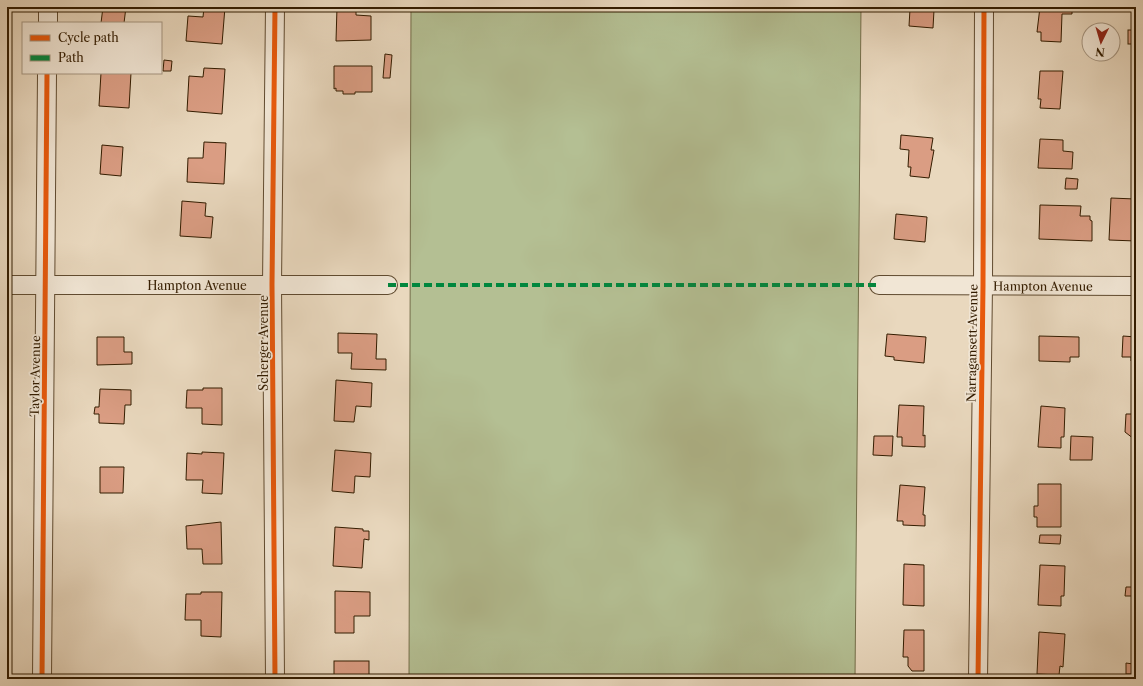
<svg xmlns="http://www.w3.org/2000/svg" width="1143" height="686" viewBox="0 0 1143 686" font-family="'Libre Caslon Text',serif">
<rect width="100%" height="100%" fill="#e9d8be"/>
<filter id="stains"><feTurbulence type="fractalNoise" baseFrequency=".005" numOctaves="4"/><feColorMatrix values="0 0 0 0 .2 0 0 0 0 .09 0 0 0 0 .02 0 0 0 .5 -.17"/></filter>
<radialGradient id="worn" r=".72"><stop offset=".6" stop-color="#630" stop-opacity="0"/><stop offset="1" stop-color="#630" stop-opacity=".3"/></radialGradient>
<!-- green -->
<path fill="#b4bf93" stroke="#746e4a" d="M411 7H861L855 679H409Z"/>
<!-- building -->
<g fill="#da9d83" stroke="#331c00">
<path d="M103 7H126L124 23H101Z"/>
<path d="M204 7H225L222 44 186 41 188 16 203 17Z"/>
<path d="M337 7H356V15L371 16V40L336 41Z"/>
<path d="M901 7H932V10H934L933 28 909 26 910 9Z"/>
<path d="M1040 7H1072V14H1062L1061 42 1041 41V32H1037Z"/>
<rect x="1128" y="30" width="8" height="14"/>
<path d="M385 54 392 55 390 78H383Z"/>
<path d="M164 60 172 61 171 71H163Z"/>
<path d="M334 66H372V92H355V94H343V91H336V88L334 89Z"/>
<path d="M204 68 225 69 222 114 187 111 189 76 203 77Z"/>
<path d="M1040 71H1063L1060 109 1040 108 1041 99H1038Z"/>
<path d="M101 73H131L129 108 99 106Z"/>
<path d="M1136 86V109H1134Z"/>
<path d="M901 135 933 138 931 150H934L929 178 910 176 911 167H908L909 150 900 149Z"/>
<path d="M1040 139 1063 140V151L1073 152 1072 169 1038 168Z"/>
<path d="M204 142 226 143 224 184 187 182 188 158H203Z"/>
<path d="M102 145 123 147 121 176 100 174Z"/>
<path d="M1066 178 1078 179 1077 189H1065Z"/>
<path d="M1111 198 1135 199 1136 241 1109 240Z"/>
<path d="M182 201 206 203 205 216 213 217 211 238 180 236Z"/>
<path d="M1040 205 1081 206 1080 216H1090V220L1092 221V241L1039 239Z"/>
<path d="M896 214 927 217 925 242 894 239Z"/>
<path d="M338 333 377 334 376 359H386V370L351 369 352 353H338Z"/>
<path d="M887 334 926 337 924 363 894 360V357L885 356Z"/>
<path d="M1039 336 1079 337V357H1070V362L1039 361Z"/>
<path d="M1123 336 1136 337V362L1131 361V357H1122Z"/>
<path d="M97 337H124V352H132V364L97 365Z"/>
<path d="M336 380 372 383 371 407 356 406 354 422 334 421Z"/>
<path d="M203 388H222V425L202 424V408H186L187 390H203Z"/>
<path d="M100 389 131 390V405H125L124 424 99 423V414H94L95 407H99Z"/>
<path d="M899 405 924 406 923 436 925 435V447L902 446V437H897Z"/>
<path d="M1041 406 1065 408 1064 437H1061V448L1038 447Z"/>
<path d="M1134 406H1136V448H1134V439L1125 432 1126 414H1134Z"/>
<path d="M874 436H893L892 456 873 455Z"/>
<path d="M1071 436 1093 437 1092 460H1070Z"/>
<path d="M335 450 371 453 370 477 355 476 354 493 332 491Z"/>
<path d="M202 452 224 453 222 494 202 493 203 480H186L187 453 202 454Z"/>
<path d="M100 467H124L123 493H100Z"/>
<path d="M1038 484H1061V527H1037V517H1034V506H1038Z"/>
<path d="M900 485 925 487 923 515H925V526L903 525V521H897Z"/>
<path d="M1135 485H1136V517H1134Z"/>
<path d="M221 522 222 564H203L202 549H187L186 526Z"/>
<path d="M335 527 363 529V531H369V540L364 539 362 568 333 566Z"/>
<path d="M1040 535H1061L1060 544 1039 543Z"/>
<path d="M1136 547V596H1125L1126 587H1134Z"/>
<path d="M904 564 924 565V606L903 605Z"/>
<path d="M1040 565 1065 566 1064 596H1061V606L1038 605Z"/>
<path d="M335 591 370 592V616H354V633H335Z"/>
<path d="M201 592H222L221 637 201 636V620H185L186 594H201Z"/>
<path d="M904 630H924V671H912L908 666V657H903Z"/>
<path d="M1039 632 1065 634 1063 667 1060 666 1059 675 1037 674Z"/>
<path d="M1135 634 1136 674H1126V663L1133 664Z"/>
<rect x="334" y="661" width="35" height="18"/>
</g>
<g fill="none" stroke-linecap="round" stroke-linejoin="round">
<defs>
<g id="minor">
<path d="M48 23V7"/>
<path id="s1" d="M7 285H388"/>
<path id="s2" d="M879 285 1136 286"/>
<path d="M42 679 47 73"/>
<path d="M275 679 272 284 275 7"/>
<path d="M978 679 983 285 984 7"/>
</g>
</defs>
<!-- minor casing -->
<use href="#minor" stroke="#604b30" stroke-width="20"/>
<!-- minor -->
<use href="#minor" stroke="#f1e6d5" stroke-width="18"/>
<!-- quiet -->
<path stroke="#00873e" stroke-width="4" stroke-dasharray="8 4" stroke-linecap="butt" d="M388 285H879"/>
<defs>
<g id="cycleway">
<path d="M42 679 47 73"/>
<path d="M275 679 272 284 275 7"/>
<path d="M978 679 983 285 984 7"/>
</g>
</defs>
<!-- cycleway casing -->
<use href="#cycleway" stroke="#f1e6d5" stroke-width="8"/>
<!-- cycleway -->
<use href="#cycleway" stroke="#e8590c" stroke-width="5"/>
</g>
<g text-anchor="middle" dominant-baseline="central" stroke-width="3.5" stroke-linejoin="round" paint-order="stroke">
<!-- street labels -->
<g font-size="12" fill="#331c00" stroke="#f1e6d5">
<text stroke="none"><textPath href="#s1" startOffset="190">Hampton Avenue</textPath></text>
<text stroke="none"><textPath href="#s2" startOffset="164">Hampton Avenue</textPath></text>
<text transform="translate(263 343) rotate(-90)">Scherger Avenue</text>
<text transform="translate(972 343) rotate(-89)">Narragansett Avenue</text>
<text transform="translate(35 376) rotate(-89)">Taylor Avenue</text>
</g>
</g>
<!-- margin -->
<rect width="1143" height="686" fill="none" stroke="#e9d8be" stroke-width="24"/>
<rect x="8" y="8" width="1127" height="670" fill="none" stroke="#331c00" stroke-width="2"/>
<rect x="12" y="12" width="1119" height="662" fill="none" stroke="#331c00"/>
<!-- legend -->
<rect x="22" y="22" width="140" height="52" fill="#f1e6d5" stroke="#a59580"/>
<rect x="30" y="35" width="20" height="6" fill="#e8590c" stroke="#a59580"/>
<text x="58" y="42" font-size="12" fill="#331c00">Cycle path</text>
<rect x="30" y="55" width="20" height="6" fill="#00873e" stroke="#a59580"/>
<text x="58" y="62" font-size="12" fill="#331c00">Path</text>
<!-- north arrow -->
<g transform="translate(1101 42) rotate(185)"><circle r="19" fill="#f1e6d5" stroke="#a59580"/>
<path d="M0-3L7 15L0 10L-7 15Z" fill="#8f2418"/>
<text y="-6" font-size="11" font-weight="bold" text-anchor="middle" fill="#331c00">N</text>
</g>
<rect width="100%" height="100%" filter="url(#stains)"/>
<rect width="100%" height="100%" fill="url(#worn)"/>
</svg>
